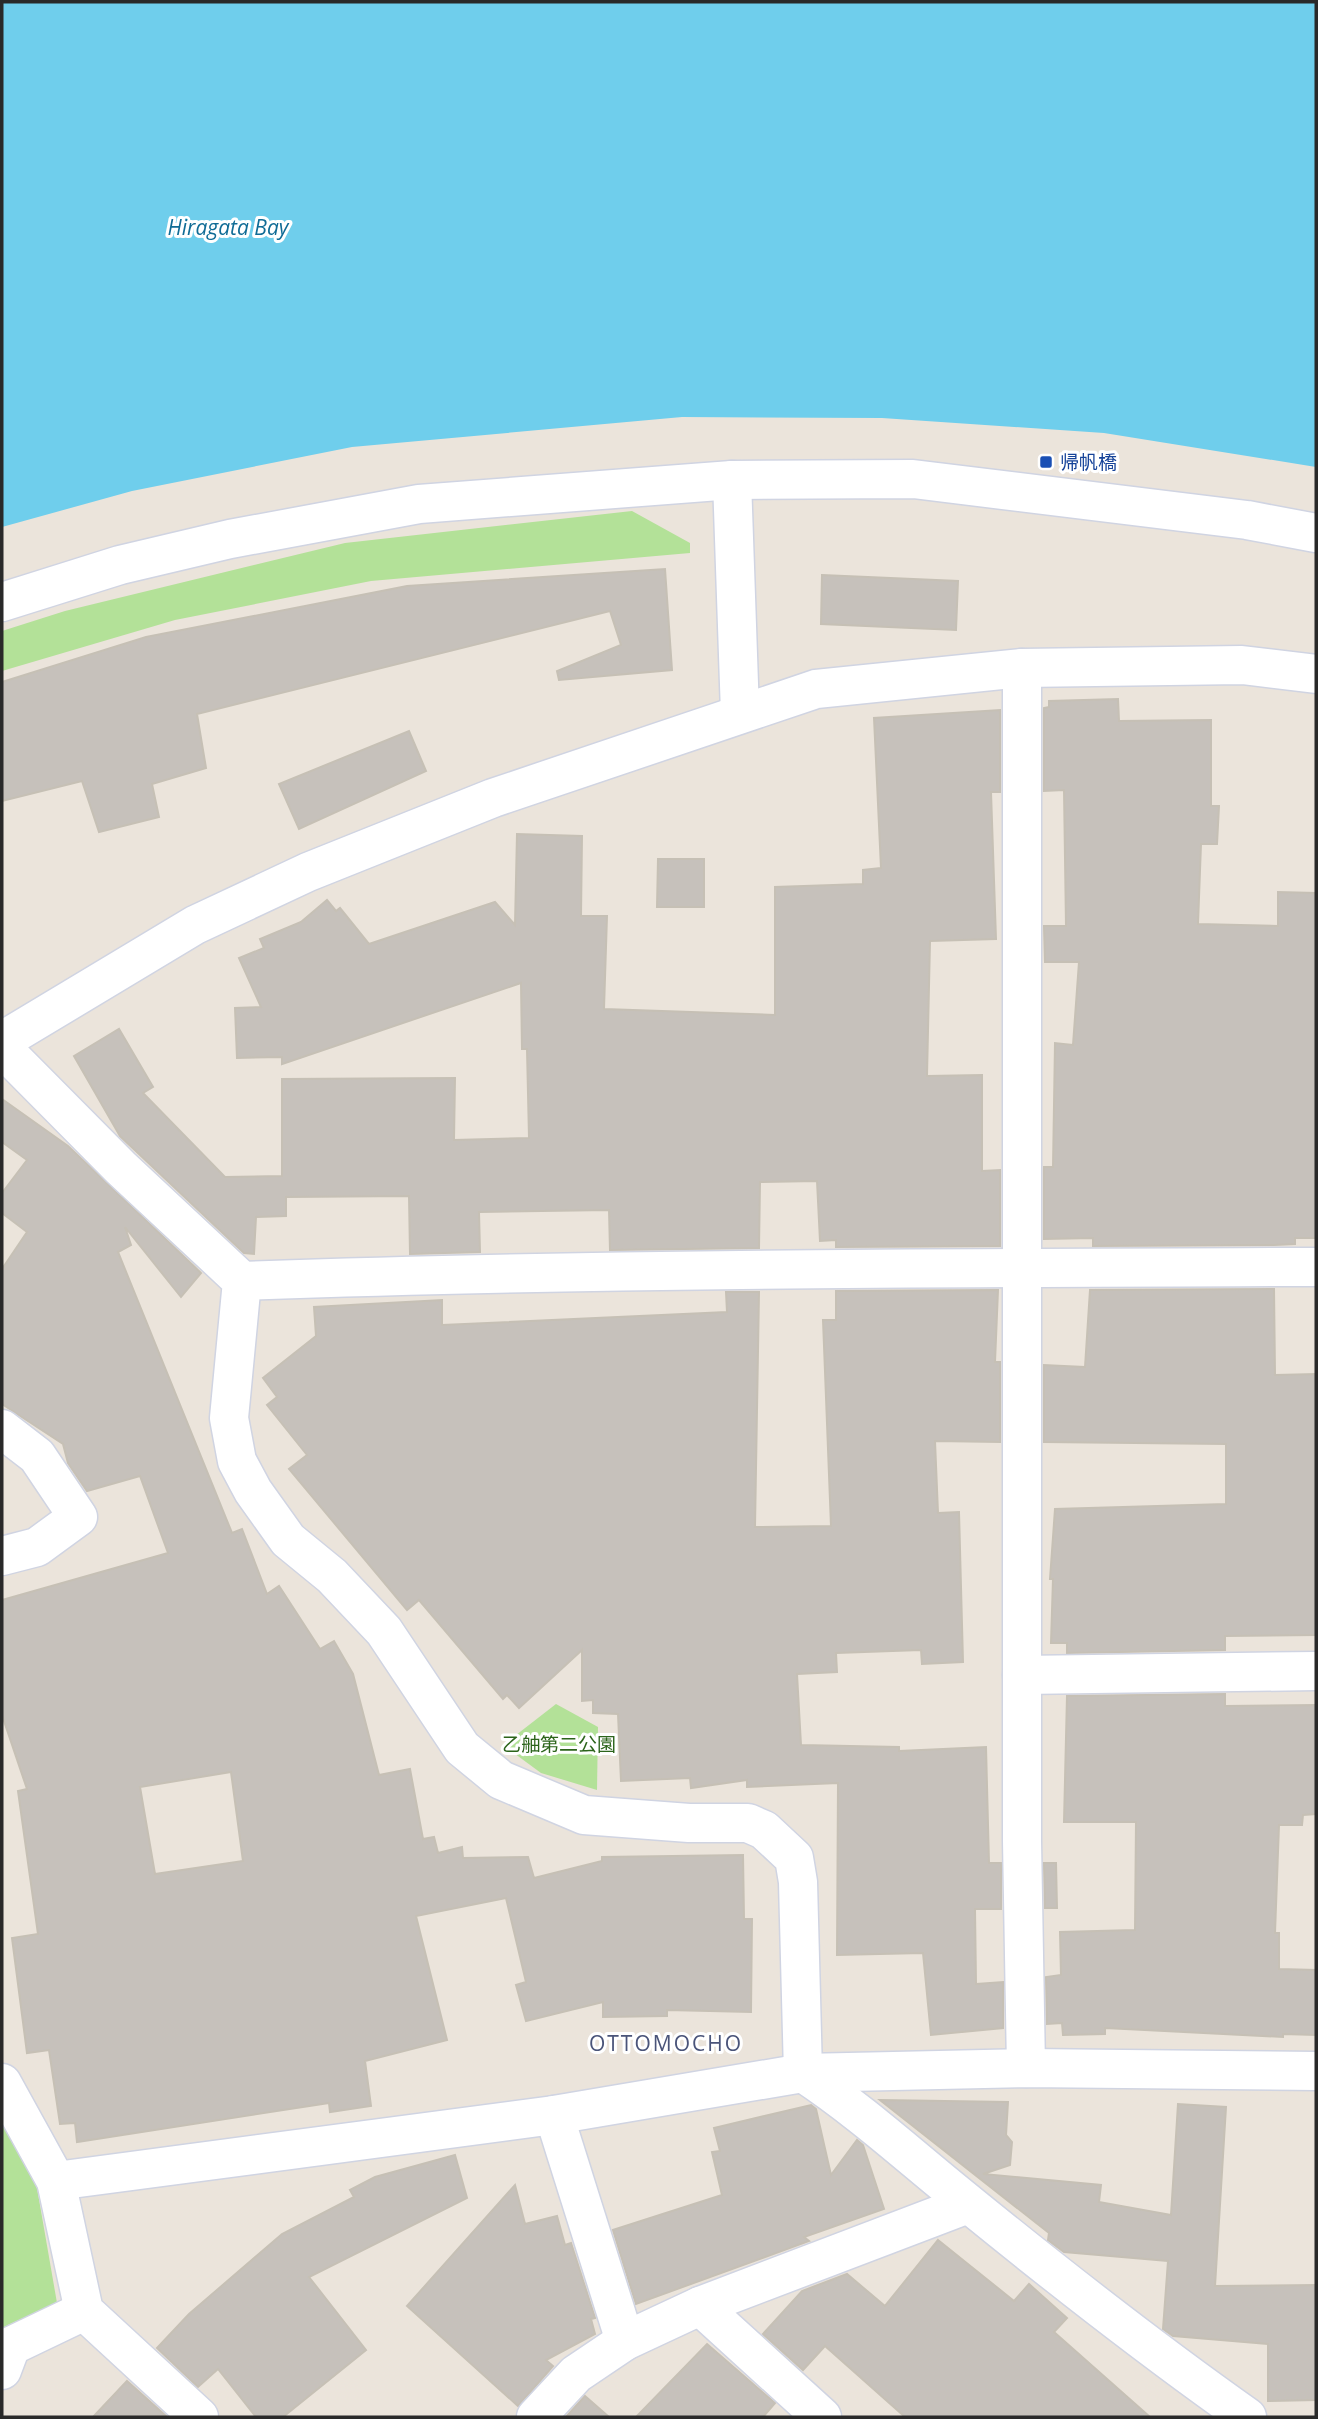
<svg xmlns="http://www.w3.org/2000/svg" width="1318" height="2419" viewBox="0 0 1318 2419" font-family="'Open Sans','Noto Sans JP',sans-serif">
<rect width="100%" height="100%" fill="#ebe4db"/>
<!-- green -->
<g fill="#b3e198">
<path d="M632 511 690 543V553L371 581 175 620 2 671V631L65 611 345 543Z"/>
<path d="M556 1704 598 1727 597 1790 541 1773 503 1745Z"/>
<path d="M2 2122 37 2188 57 2303 8 2325 2 2341Z"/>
</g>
<!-- water -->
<path fill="#6fceec" d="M2 2H1316V467L1104 433 882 418 682 417 352 447 132 491 2 527Z"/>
<!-- building -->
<g fill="#c6c1bb" stroke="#c6c0b5" stroke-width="2" fill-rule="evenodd">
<path d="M665 569 672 670 559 680 557 671 621 645 610 611 197 714 206 768 152 784 159 817 99 832 82 781 2 801V682L146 637 407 586Z"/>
<path d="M822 575 958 581 956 630 821 624Z"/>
<path d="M1118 699 1119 721 1211 720V806H1219L1217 844H1201L1198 924 1278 926V892L1316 893V1238H1295V1244L1274 1245 1093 1246V1238L1044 1239V1167H1053L1055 1043 1073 1045 1079 962H1045L1044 926H1066L1064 790 1044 791V708L1049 707V701Z"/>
<path d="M1000 710V792H991L996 939 930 941 927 1076 982 1075V1171L1000 1170V1246L836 1247V1240L820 1241 817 1181 760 1182 759 1248 610 1250 609 1210 479 1212 480 1252 410 1254 409 1196 286 1197V1216L256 1217 254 1254 244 1253 120 1136 74 1056 119 1029 153 1087 143 1093 225 1177 282 1176V1079L455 1078 454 1140 529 1138 527 1049H522L521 983 282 1064V1057L237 1058 235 1008 261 1007 239 958 264 948 260 939 301 922 327 900 336 911 340 908 369 944 495 902 515 925 517 834 582 836 581 916H607L604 1009 775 1015V887L863 884V870L881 868 874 718Z"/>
<path d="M409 731 426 771 299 829 279 784Z"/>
<path d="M658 859H704V907H657Z"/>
<path d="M2 1099 68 1146 201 1273 181 1297 125 1227 131 1245 118 1252 232 1533 242 1529 267 1594 279 1586 320 1649 334 1641 353 1674 379 1775 410 1769 423 1839 434 1837 438 1853 462 1847 463 1858 528 1857 534 1878 602 1861V1857L743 1855 744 1919H752L751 2012 667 2010V2016L603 2017V2002L526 2021 516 1985 526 1982 506 1898 416 1916 447 2040 365 2061 371 2106 330 2112 329 2103 77 2142 75 2123 60 2124 49 2050 27 2053 12 1938 38 1934 18 1791 27 1789 2 1715V1600L168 1553 140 1476 87 1491 68 1463 63 1444 2 1404V1269L27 1232 2 1213V1193L27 1160 2 1142ZM231 1772 243 1861 155 1874 140 1787Z"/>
<path d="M1274 1289 1275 1375 1316 1374V1635L1225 1636V1650L1067 1653V1643H1051L1053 1579H1050L1055 1509 1226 1504V1444L1044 1442V1365L1085 1367 1090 1290Z"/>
<path d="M998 1290 995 1362H1000V1442L935 1441 938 1513 959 1512 963 1662 922 1664 921 1650 836 1653 837 1672 797 1674 801 1745 899 1747V1751L986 1747 989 1863H1001V1909H975L976 1984 1003 1982V2028L931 2035 923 1953 837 1955 838 1783 747 1787V1780L691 1788 690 1778 621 1781 618 1714 593 1713V1700L582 1701V1650L519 1708 507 1695 503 1699 419 1600 407 1610 289 1469 307 1455 267 1405 277 1397 263 1378 316 1336 314 1307 442 1300V1325L727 1312 726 1292H759L755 1527 831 1526 823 1320H836V1291Z"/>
<path d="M1225 1694V1706L1316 1705V1814L1303 1815 1302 1825H1279L1275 1933H1279V1969L1316 1970V2035L1283 2034V2037L1105 2028V2034L1063 2035 1062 2023 1047 2024 1046 1977 1061 1975 1060 1932 1135 1930 1136 1822H1064L1067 1696Z"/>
<path d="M1044 1863H1056L1057 1908H1045Z"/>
<path d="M880 2100 1008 2102 1006 2135 1012 2142 1010 2165 983 2174 1101 2185 1099 2202 1171 2215 1178 2104 1226 2107 1215 2286 1316 2285V2400L1268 2401V2344L1173 2336 1163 2329 1168 2261 1064 2252 1048 2240 1049 2233Z"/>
<path d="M811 2105 816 2109 831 2175 857 2140 863 2145 884 2209 804 2237 809 2241 636 2304 613 2230 722 2195 712 2152 720 2151 714 2128Z"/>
<path d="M455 2155 467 2198 309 2277 366 2350 283 2417H256L218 2369 198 2387 157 2348 189 2314 282 2234 354 2197 350 2190 375 2177Z"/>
<path d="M515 2185 525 2224 557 2216 565 2245 571 2243 595 2318 591 2319 595 2334 546 2360 553 2366 518 2406 407 2306Z"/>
<path d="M938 2240 1014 2301 1029 2284 1067 2318 1054 2332 1150 2417H905L825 2346 803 2370 763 2334 802 2291 847 2274 885 2306Z"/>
<path d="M707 2344 775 2403 763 2417H636Z"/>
<path d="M127 2381 166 2416 93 2417Z"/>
<path d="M585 2396 609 2417H566Z"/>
</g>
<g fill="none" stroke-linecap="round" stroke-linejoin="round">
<defs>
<g id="street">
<path d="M732 480 740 713"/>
<path d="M1022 668V1841L1026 2068"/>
<path d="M2 1041 195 925 308 872 493 798 816 689 1022 668 1242 665 1316 674"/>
<path d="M2 1048 121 1168 242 1281 229 1418 237 1461 253 1491 288 1540 332 1576 384 1631 462 1748 501 1780 584 1815 689 1823H748L764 1830 794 1858 798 1882 803 2073C862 2112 914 2160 969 2204 1060 2278 1152 2350 1247 2417"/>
<path d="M242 1281C600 1268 958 1268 1316 1267"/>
<path d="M2 1429 37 1456 78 1517 37 1547 2 1556"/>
<path d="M1022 1675 1316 1671"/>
<path d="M2 2083 56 2181 84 2311 199 2417"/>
<path d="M554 2115 625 2341"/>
<path d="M56 2181 554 2115 803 2073 1026 2068 1316 2071"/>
<path d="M700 2306 822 2417"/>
<path d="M2 2370 11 2346 84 2311"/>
<path d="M536 2417 576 2374 625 2341 700 2306 968 2204"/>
</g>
<path id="secondary" d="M2 602 120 565 230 539 419 504 732 480 913 479 1247 520 1316 533"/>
</defs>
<!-- street casing -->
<use href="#street" stroke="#d0d4e2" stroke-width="41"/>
<!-- secondary casing -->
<use href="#secondary" stroke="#d0d4e2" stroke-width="41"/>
<!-- street -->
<use href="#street" stroke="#fff" stroke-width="38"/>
<!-- secondary -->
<use href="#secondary" stroke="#fff" stroke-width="38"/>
</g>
<!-- markers -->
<rect fill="#1a4fb4" stroke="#fff" stroke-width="2.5" x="1039" y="455" width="14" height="14" rx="3.5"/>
<g text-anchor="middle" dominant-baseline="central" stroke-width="6" stroke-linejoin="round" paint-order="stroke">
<!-- transit labels -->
<g font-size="19" fill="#164399" stroke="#fff" text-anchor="start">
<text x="1060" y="462">帰帆橋</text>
</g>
<!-- park labels -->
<g font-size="19" fill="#2c641b" stroke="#fff">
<text x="559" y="1744">乙舳第二公園</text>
</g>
<!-- water labels -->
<g font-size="21" font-style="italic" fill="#106c96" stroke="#fff">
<text x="228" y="227">Hiragata Bay</text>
</g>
<!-- neighbourhood labels -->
<g font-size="21" letter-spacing="2" fill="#4a5479" stroke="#fff">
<text x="666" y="2043">OTTOMOCHO</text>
</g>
</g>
<!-- border -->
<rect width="1318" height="2419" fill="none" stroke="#292929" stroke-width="7"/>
</svg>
